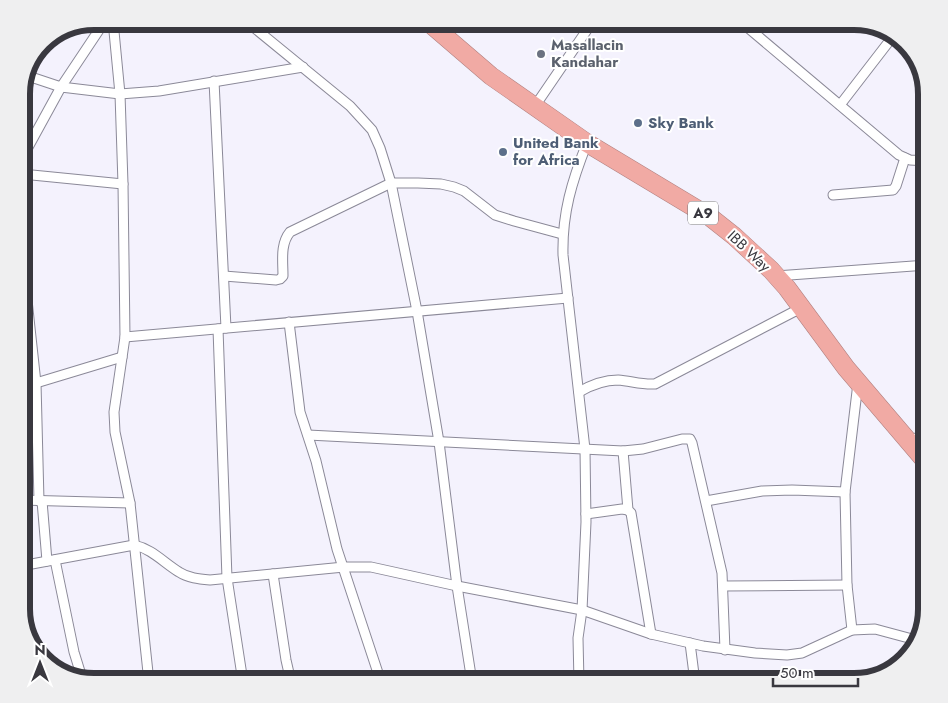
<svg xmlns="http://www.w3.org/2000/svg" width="948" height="703" viewBox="0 0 948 703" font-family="Jost,sans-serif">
<rect width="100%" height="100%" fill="#f4f2fd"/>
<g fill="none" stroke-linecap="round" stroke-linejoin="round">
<defs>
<g id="street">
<path d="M113 21 120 94 123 184 125 337 114 412 115 432 130 503 149 682"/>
<path d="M246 21 350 106 372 130 380 148 391 183 417 311 439 442 457 586 472 682"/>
<path d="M740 21 899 155 910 160 927 161"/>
<path d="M28 76 61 87 120 94 159 91 303 67"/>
<path d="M214 81 226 328"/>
<path d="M840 105 894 35"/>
<path d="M535 106 593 21"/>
<path d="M21 160 61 87 105 21"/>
<path d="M22 174 123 184"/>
<path d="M27 174 22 254 36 383 39 501"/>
<path d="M833 195 893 190 896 186 905 158"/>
<path d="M224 276 276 280 280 279 283 276C283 261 280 244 290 232L391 183H418L441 184 454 187 464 191 495 215 514 221 562 234"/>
<path d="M776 276 927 265"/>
<path d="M289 322 300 412 316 461 337 549 381 682"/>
<path d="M218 329 227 578 243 682"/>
<path d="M125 337 568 298"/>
<path d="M36 383 122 357"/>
<path d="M579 392C591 385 604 380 618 380 631 381 642 385 655 384L801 308"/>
<path d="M308 435 623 451 643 449 682 439H690L692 443 722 573 725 650"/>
<path d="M907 440 927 436"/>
<path d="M623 451 628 510 631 513 651 634"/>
<path d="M21 500 130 503"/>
<path d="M42 501 47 561"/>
<path d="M706 501 762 491 792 490 845 492"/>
<path d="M586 514 622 509 628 510"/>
<path d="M55 560 74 652 82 678"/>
<path d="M21 566 134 545C152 549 163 562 179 572 188 578 199 579 210 580L344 567H371L457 586 582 610 651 634 703 646 755 653 787 655 802 653 852 630 875 629 916 640"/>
<path d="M273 574 286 660 291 682"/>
<path d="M723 586 847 585"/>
<path d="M852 630 847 585 845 492 858 383"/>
<path d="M690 643 695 682"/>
<path d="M579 682 578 638 582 610 586 522 585 449 563 255C562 213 572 181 587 143"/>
</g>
<path id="highway" d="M427 21 491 76 587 143 710 217 734 236 771 270 787 288 846 368 927 463"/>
</defs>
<!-- street casing -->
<use href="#street" stroke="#8b8998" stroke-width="11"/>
<!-- highway casing -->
<use href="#highway" stroke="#b18281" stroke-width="19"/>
<!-- street -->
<use href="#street" stroke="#fff" stroke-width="9"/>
<!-- highway -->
<use href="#highway" stroke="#f1aaa4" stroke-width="18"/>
</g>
<!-- markers -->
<circle fill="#6b7280" stroke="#fff" stroke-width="2" cx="541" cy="54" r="5"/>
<g fill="#5c6f8a" stroke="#fff" stroke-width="2">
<circle cx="638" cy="123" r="5"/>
<circle cx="503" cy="152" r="5"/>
</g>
<g text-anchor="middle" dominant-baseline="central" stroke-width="4" stroke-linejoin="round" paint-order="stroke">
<!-- shield labels -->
<rect fill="#fff" stroke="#747479" stroke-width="1" x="688" y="201.5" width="30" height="23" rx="4"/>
<g font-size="14" font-weight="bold" fill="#39383f">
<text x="703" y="213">A9</text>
</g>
<!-- worship labels -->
<g font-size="15" font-weight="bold" fill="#5b616d" stroke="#fff" text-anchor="start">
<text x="551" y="45">Masallacin<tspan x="551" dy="17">Kandahar</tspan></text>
</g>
<!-- service labels -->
<g font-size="15" font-weight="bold" fill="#4e5e75" stroke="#fff" text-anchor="start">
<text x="648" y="123">Sky Bank</text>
<text x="513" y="143">United Bank<tspan x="513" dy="17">for Africa</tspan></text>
</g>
<!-- street labels -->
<g font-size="15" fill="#39383f" stroke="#fff">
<text transform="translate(749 251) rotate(43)">IBB Way</text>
</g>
</g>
<!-- crop -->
<path d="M0 0H948V703H0ZM94 30H854A64 64 0 0 1 918 94V609A64 64 0 0 1 854 673H94A64 64 0 0 1 30 609V94A64 64 0 0 1 94 30Z" fill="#efeff0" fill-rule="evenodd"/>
<path fill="none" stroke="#39383f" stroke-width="6" d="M94 30H854A64 64 0 0 1 918 94V609A64 64 0 0 1 854 673H94A64 64 0 0 1 30 609V94A64 64 0 0 1 94 30Z"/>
<!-- north arrow -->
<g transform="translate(40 663)" stroke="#ffffff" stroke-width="4" paint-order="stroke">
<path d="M0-4L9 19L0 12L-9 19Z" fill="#39383f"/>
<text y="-8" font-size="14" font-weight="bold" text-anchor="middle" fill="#39383f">N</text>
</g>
<!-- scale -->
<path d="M773 678v8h85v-8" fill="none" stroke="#39383f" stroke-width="2.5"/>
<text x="780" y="678" font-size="15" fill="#39383f" stroke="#ffffff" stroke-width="4" paint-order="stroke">50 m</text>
</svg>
